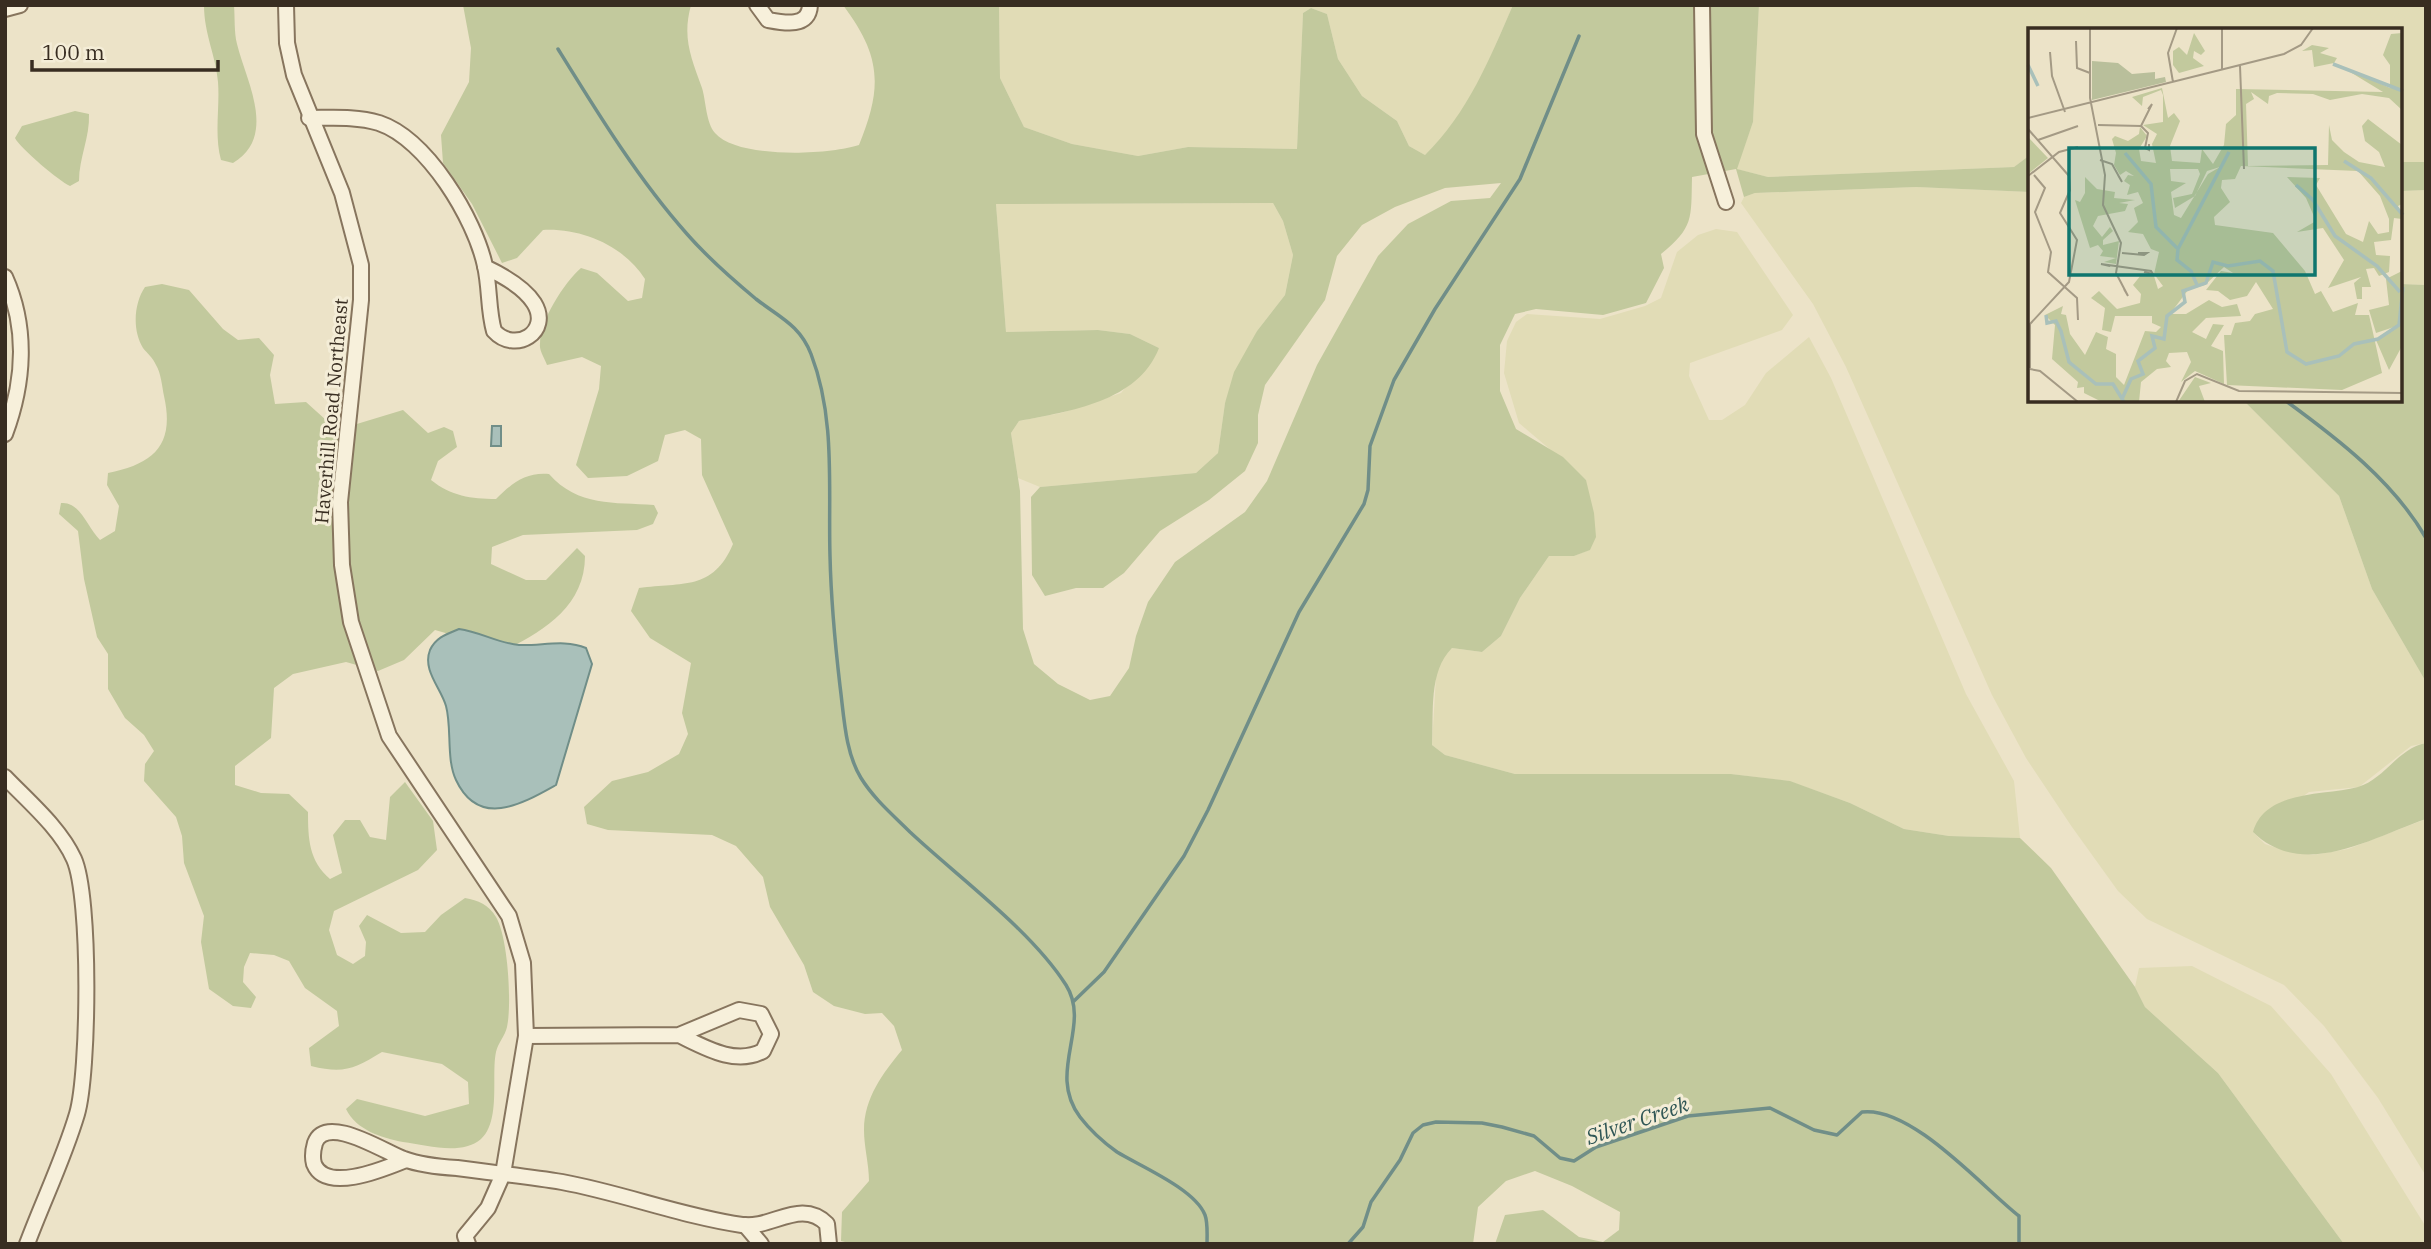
<svg xmlns="http://www.w3.org/2000/svg" width="2431" height="1249" viewBox="0 0 2431 1249" font-family="'IBM Plex Serif',serif">
<rect width="100%" height="100%" fill="#ece3c8"/>
<!-- farmland -->
<g fill="#e1dcb6">
<path d="M999 5H1513L1477 88 1444 137 1425 155 1409 146 1397 121 1362 96 1338 59 1327 14 1311 8 1303 13 1297 149 1188 147 1138 156 1072 144 1024 127 1000 78Z"/>
<path d="M1759 5H2426V162H2401V30H2030V155L2014 167 1768 177 1736 169 1753 122Z"/>
<path d="M1916 187 2030 192V401H2244L2339 496 2372 589 2426 682V743L2411 746 2359 787 2309 792 2253 832 2265 844 2286 851 2313 855 2348 849 2426 819V1176L2378 1098 2324 1026 2284 985 2147 919 2118 891 2072 827 2026 758 1992 695 1846 367 1813 304 1741 203 1744 197 1755 193Z"/>
<path d="M2426 190V285L2401 284V191Z"/>
<path d="M1273 203 1283 221 1293 255 1285 295 1257 331 1225 403 1218 453 1196 473 1040 487 1018 478 1011 433 1019 421 1061 413 1121 393 1159 348 1130 334 1098 330 1006 332 996 204Z"/>
<path d="M1716 229 1737 232 1793 315 1782 330 1690 363 1689 376 1709 420H1722L1745 405 1766 373 1809 337 1831 378 1966 694 2014 781 2020 838 1949 836 1904 829 1850 803 1789 781 1731 774H1515L1445 755 1432 745 1436 676 1441 658 1452 648 1482 652 1501 636 1520 598 1549 556H1574L1589 550 1586 480 1519 423 1504 373 1507 341 1516 322 1527 314 1600 319 1645 306 1661 298 1677 252 1698 235Z"/>
<path d="M2192 966 2271 1006 2331 1074 2426 1227V1244H2344L2218 1073 2145 1007 2135 987 2139 968Z"/>
</g>
<!-- green -->
<g fill="#c2c99d" fill-rule="evenodd">
<path d="M204 5H234C235 18 234 32 237 44 246 81 278 136 233 163L221 160C214 134 220 108 218 82 216 56 204 34 204 5Z"/>
<path d="M463 5H691C682 38 691 57 702 88 706 101 706 123 715 133 737 159 829 155 859 145 883 86 881 56 843 5H999L1000 78 1024 127 1072 144 1138 156 1188 147 1297 149 1303 13 1311 8 1327 14 1338 59 1362 96 1397 121 1409 146 1425 155C1468 113 1489 60 1513 5H1759L1753 122 1737 169 1768 177 2014 167 2030 155V192L1916 187 1755 193 1744 197 1736 169 1692 177C1691 219 1694 227 1661 254L1664 268 1646 303 1603 315 1536 309 1515 314 1500 345V391L1516 429 1563 457 1586 480 1594 513 1596 537 1590 550 1574 556H1549L1520 598 1501 636 1482 652 1452 648C1428 672 1434 713 1432 745L1445 755 1515 774H1731L1790 781 1850 803 1904 829 1949 836 2020 838 2051 868 2135 987 2145 1007 2218 1073 2344 1244H1495L1505 1215 1543 1210 1579 1237 1603 1242 1619 1230 1620 1212 1572 1186 1535 1171 1506 1181 1478 1207 1473 1244H853L841 1241 842 1212 869 1181C869 1164 864 1147 864 1130 864 1098 883 1073 902 1050L894 1026 882 1013 865 1014 834 1006 813 992 804 965 770 907 763 877 736 846 712 835 608 830 587 824 584 807 612 781 648 772 679 754 688 734 682 713 691 663 650 638 631 611 639 588C683 582 713 591 733 544L702 475 701 439 685 430 665 435 658 461 627 476 588 478 576 465 599 389 601 366 582 357 547 365C545 359 539 351 540 344 540 320 564 283 581 268L597 273 628 301 642 298 645 279C624 246 582 228 543 230L517 258 502 263 472 204 443 163 441 135 469 82 471 48ZM1501 183 1490 198 1451 201 1408 224 1378 256 1317 365 1267 481 1245 512 1175 562 1148 602 1136 636 1129 668 1110 696 1090 700 1058 684 1034 664 1023 629 1020 491 1011 433 1019 421C1070 411 1138 402 1159 348L1130 334 1098 330 1006 332 996 204 1273 203 1283 221 1293 255 1285 295 1257 331 1234 372 1225 403 1218 453 1196 473 1040 487 1031 497 1032 575 1045 596 1076 588H1103L1124 573 1160 531 1209 500 1245 471 1258 443V415L1265 385 1325 300 1337 256 1362 225 1395 207 1445 188Z"/>
<path d="M75 111 89 114C90 137 79 158 79 181L70 186C59 181 20 148 15 138L22 126Z"/>
<path d="M2426 162V190L2401 191V162Z"/>
<path d="M162 284 189 290 223 329 238 340 259 338 274 355 270 375 275 404 306 402 337 430 403 410 428 433 444 427 453 431 457 447 438 461 431 480C451 496 471 499 496 499 512 483 526 472 549 474 578 507 614 502 654 505L658 513 653 524 637 530 523 535 492 547 491 564 526 580H546L577 548 585 556C585 606 544 631 505 650L435 630 404 660 378 671 346 662 293 674 274 688 271 738 235 766V785L261 793 289 794 308 812C308 839 309 861 330 879L342 873 333 835 345 820H360L370 837 386 840 390 797 405 782 433 821 437 850 418 870 334 911 329 930 337 955 353 964 365 956 366 942 359 926 367 915 401 933 425 932 441 915 465 898C478 900 489 905 496 917 508 937 512 1004 507 1027 505 1036 498 1043 496 1052 491 1075 501 1121 481 1139 461 1156 427 1145 403 1142 382 1138 356 1130 346 1109L357 1099 425 1116 469 1104 468 1082 442 1064 382 1052C354 1069 344 1074 311 1066L309 1048 339 1026 337 1011 305 988 289 961 274 955 250 953 244 967 243 982 256 997 251 1008 233 1006 209 989 201 942 204 916 184 863 182 836 176 817 144 781 145 764 154 751 144 735 125 718 108 689V654L97 637 84 579 78 531 59 514 61 503C80 501 87 527 100 540L115 531 119 506 107 485 108 473C154 464 175 445 164 396 162 386 161 373 156 365 153 358 147 353 143 348 132 330 134 303 145 287Z"/>
<path d="M2401 284 2426 285V682L2372 589 2339 496 2244 401H2401Z"/>
<path d="M2426 743V819C2373 837 2303 881 2253 832 2265 789 2325 796 2358 787 2385 779 2398 748 2426 743Z"/>
</g>
<!-- water -->
<g fill="#a9c0ba" stroke="#708e88" stroke-width="2">
<path d="M492 426H501V446H491Z"/>
<path d="M459 629C481 632 497 643 519 645 542 646 565 639 586 648L592 664 556 785C522 804 479 829 456 780 446 759 452 728 446 706 441 688 422 670 430 650 436 637 447 634 459 629Z"/>
</g>
<g fill="none" stroke-linecap="round" stroke-linejoin="round">
<!-- stream -->
<g stroke="#708e88" stroke-width="3.5">
<path d="M558 49C597 112 638 179 687 234 708 258 732 279 756 299 779 317 800 325 811 354 836 419 828 488 830 556 831 599 835 643 840 686 844 716 845 752 861 778 874 799 893 815 910 832 958 877 1031 930 1066 985 1092 1026 1046 1072 1080 1117 1090 1130 1103 1142 1117 1152 1140 1166 1195 1189 1205 1215 1208 1223 1207 1235 1207 1244"/>
<path d="M2286 401C2338 439 2393 481 2426 538"/>
<path d="M1074 1001 1104 972 1184 856 1208 810 1299 612 1364 504 1368 490 1370 446 1394 380 1435 309 1520 179 1579 36"/>
<path d="M1348 1244 1363 1227 1371 1202 1400 1160 1413 1133 1423 1125 1436 1122 1482 1123 1502 1127 1534 1136 1560 1158 1574 1161 1596 1147 1688 1116 1770 1108 1814 1130 1837 1135 1862 1112C1912 1106 1982 1187 2019 1216V1244"/>
</g>
<defs>
<g id="minor">
<path d="M286 5 287 43 294 75 342 193 361 265V300L340 502 342 565 351 622 389 736 509 916 523 963 526 1036 503 1174 488 1208 465 1236 468 1244"/>
<path d="M757 5 768 20C784 23 809 28 810 5"/>
<path d="M1702 5 1704 134 1726 202"/>
<path d="M5 9 20 5"/>
<path d="M309 118C332 118 356 116 379 123 427 139 475 219 485 266 490 288 488 310 494 331 515 354 552 332 534 303 524 287 502 275 485 267"/>
<path d="M5 277C28 328 24 383 5 434"/>
<path d="M5 777C29 802 60 828 74 859 91 897 89 1073 77 1114 64 1158 43 1201 27 1244"/>
<path d="M526 1036 679 1035 739 1010 761 1014 771 1034 763 1051C735 1066 704 1047 679 1035"/>
<path d="M406 1160C386 1168 326 1194 314 1164 312 1157 313 1150 315 1143 326 1113 386 1153 404 1159 420 1165 440 1167 457 1168 492 1173 527 1176 562 1182 622 1193 681 1216 742 1225 772 1229 801 1198 827 1224L829 1244"/>
<path d="M745 1225 761 1244"/>
</g>
</defs>
<!-- minor casing -->
<use href="#minor" stroke="#87755e" stroke-width="18"/>
<!-- minor -->
<use href="#minor" stroke="#f7f0db" stroke-width="14"/>
</g>
<g text-anchor="middle" dominant-baseline="central" stroke-width="6" stroke-linejoin="round" paint-order="stroke">
<!-- street labels -->
<g font-size="19" fill="#382d21" stroke="#f4edd7">
<text transform="translate(331 411) rotate(-85)">Haverhill Road Northeast</text>
</g>
<!-- water labels -->
<g font-size="21" font-style="italic" fill="#315756" stroke="#f4edd7">
<text transform="translate(1637 1120) rotate(-19)">Silver Creek</text>
</g>
</g>
<!-- overview -->
<g transform="translate(2028 28)">
<rect width="374" height="374" fill="#ece3c8"/>
<path d="M166 5 177 23 173 27 166 23 165 30 176 38 151 45 145 37V23L151 19 159 27ZM374 5V82L361 70 334 66 302 72 285 66 249 65 241 68 240 76 223 64 226 71 218 76 220 138 300 137 301 97 304 112 316 124 331 134 357 139 351 124 337 113 334 98 340 91 374 117V176L370 178 374 191 366 190 363 212 346 214 348 227 362 228 361 244 351 248 346 240 338 241 343 259H334V271H329L326 255 333 249 300 260 316 232 295 200 269 204 288 193 278 170 259 149 292 150 288 157 318 206 335 214 341 193 350 206 361 204V191L352 168 330 143 213 138 207 151 194 152 193 160 202 174 186 189 187 197 245 205 277 243 287 266 293 263 305 284 330 275 327 287H341L354 345 314 362 199 357 196 307H203L207 295 222 293 227 286 245 281 228 254 219 268 202 272 190 263 178 262 193 243 205 245 196 239 177 257 160 262 142 286H158L181 272 194 279 209 276 213 288 178 290 164 304 178 311 185 296 196 297 183 318 195 323 196 356 167 343 153 354 163 334 159 324 141 325 138 333 143 339 129 341 113 354 111 374H74L56 365V359L49 360 50 354 24 331 27 297 17 287 35 278 33 286 38 287 42 306 57 327 68 304 80 309 78 321 88 326V349L96 357 117 303 128 304 133 299 124 295V288H87L83 304 74 302 77 280 63 270 71 263 89 281 112 275 113 266 105 257 113 247 126 248 130 261 135 258 126 246 131 224 123 221 115 206 100 204 110 194 106 180 115 175 110 164 99 167 102 157 96 153 100 147 106 148 98 143 92 147 86 137 88 125 84 111 87 108 100 113 111 106 112 99 119 108 111 121 113 133 128 135 124 116 129 106 115 97 135 94V67L133 62 115 69 114 78 104 69 134 60 140 90 146 85 152 93 142 118 144 133 172 135 174 121 185 136 196 117 198 96 208 87V61L355 64 309 36 362 60V37L355 27 363 6ZM192 139 180 146 153 190 146 187 143 164 158 155 143 153 142 141H170L172 146 164 166 145 170 147 180 167 168 179 143ZM284 17 301 20 292 25 309 30 306 35 286 39 284 22 274 23ZM0 109 20 130 0 146ZM57 149 69 161 87 164 86 170 107 172 91 175 100 176 97 183 70 188 65 198 74 209 82 199 85 203 75 212V217L91 213 88 236 76 234 88 230 72 228 75 223 70 217 62 220 47 172 52 174 57 165ZM374 243V318L361 342 348 312 366 299 348 305 341 282 361 277 358 251ZM167 349 183 355 171 358 177 374H150Z" fill="#c2c99d" fill-rule="evenodd"/>
<path d="M64 33 90 35 104 46 127 44V51L137 49 138 54 64 72Z" fill="#b9bf9b"/>
<path fill="none" stroke="#a9c0ba" stroke-width="3.5" d="M305 36 375 63M0 37 10 58M97 125 123 156 128 199 149 220M316 133 343 150 375 187M268 157 285 172 307 208 349 238 372 264M169 257 163 243 149 232 150 221 201 124M18 287 19 295 28 293 33 303 41 334 68 356H85L96 374M94 371 103 351 115 346 110 333 127 320 124 308 136 311 139 288 157 274 155 263 178 255 185 234 200 238 232 233 245 243 259 324 278 336 311 328 326 316 350 311 371 297 375 259"/>
<path fill="none" stroke="#a49a85" stroke-width="2" d="M62 0V70L77 147 75 177 93 215 88 245 100 268 96 261M48 13 49 40 62 45M22 24 24 48 37 84M212 38 216 141M194 41V0M145 54 140 25 149 0M0 90 256 26 273 17 285 0M70 97 113 98M113 98 120 105 117 120 121 122V116M113 98 124 76 120 81M0 101 41 148 42 162 32 185 49 212 41 254 2 296V340M10 112 50 98M72 132 84 136 94 154 90 147M6 147 17 160 7 184 23 224 20 244 49 270 50 292M0 148 31 124 50 119M94 225 116 227 119 225H110M82 238 73 236 123 243 125 246 116 244M2 341 12 343 50 374M148 374 157 353 169 346 211 363 375 365"/>
<path fill="#0f766e" fill-opacity="0.15" stroke="#0f766e" stroke-width="3.5" d="M41 120H287V247H41Z"/>
<rect width="374" height="374" fill="none" stroke="#382d21" stroke-width="3.5"/>
</g>
<!-- border -->
<rect width="2431" height="1249" fill="none" stroke="#382d21" stroke-width="14"/>
<!-- scale -->
<path d="M32 60v10h186v-10" fill="none" stroke="#382d21" stroke-width="3.5"/>
<text x="42" y="60" font-size="21" fill="#382d21" stroke="#f4edd7" stroke-width="5" paint-order="stroke">100 m</text>
</svg>
